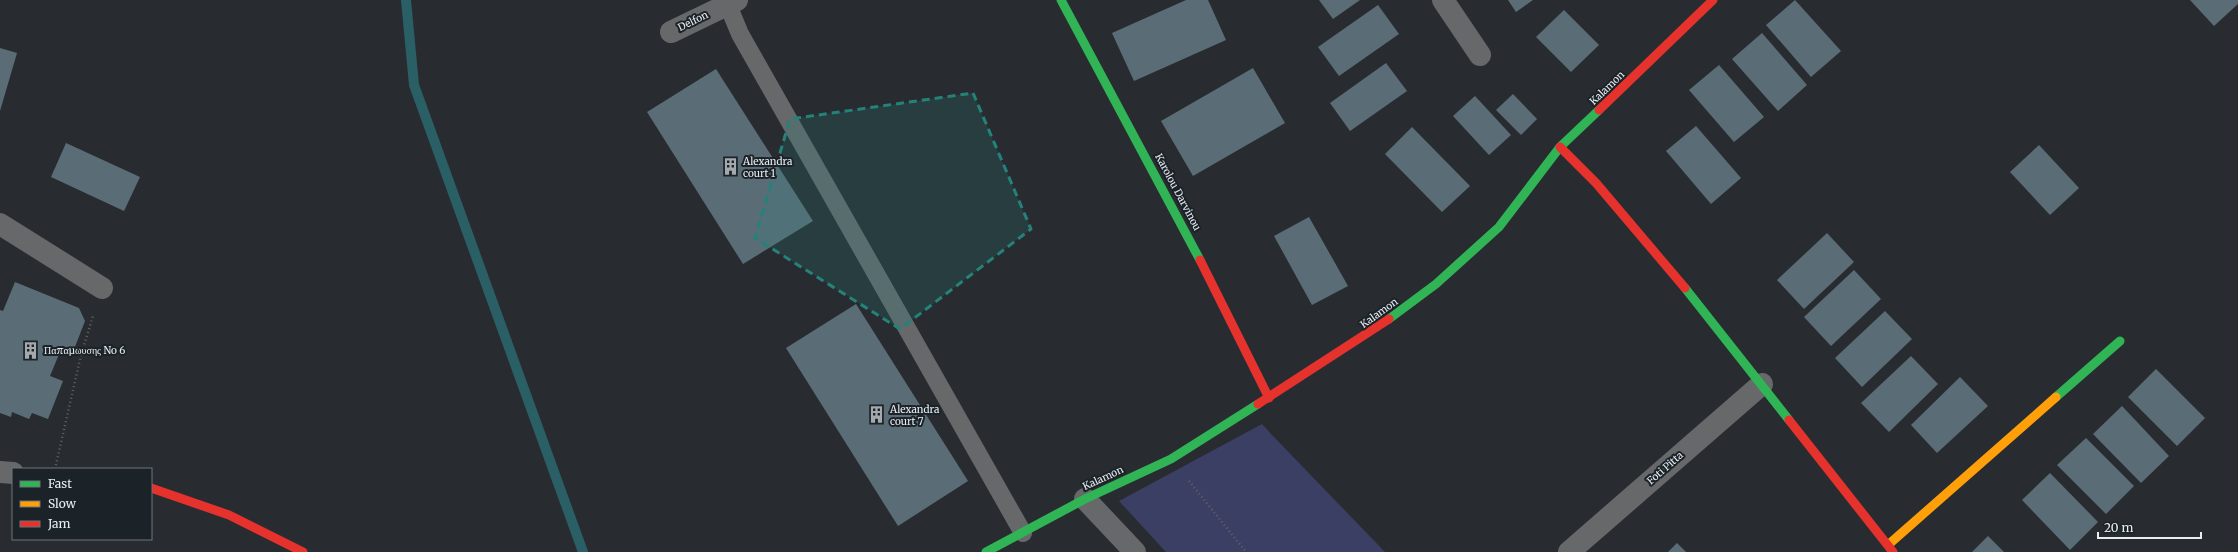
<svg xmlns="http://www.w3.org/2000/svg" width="2238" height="552" viewBox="0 0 2238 552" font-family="Merriweather,serif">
<rect width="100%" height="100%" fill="#282c30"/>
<!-- green -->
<path fill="#3b3f63" d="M1262 424 1274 437 1385 552H1166L1119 501Z"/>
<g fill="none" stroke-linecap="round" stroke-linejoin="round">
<!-- stream -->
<path stroke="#2a5f66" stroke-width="10" d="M406 0 414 85 583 552"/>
</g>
<!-- building -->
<g fill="#5a6d76">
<path d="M1186 0H1208L1226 40 1134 81 1112 33Z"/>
<path d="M1319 0H1360L1333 19Z"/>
<path d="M1508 0H1533L1516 12Z"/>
<path d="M1795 0 1841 51 1811 77 1766 25Z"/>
<path d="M2190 0H2238V4L2214 26Z"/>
<path d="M1378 5 1399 34 1339 76 1318 47Z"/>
<path d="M1564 10 1599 45 1571 72 1536 37Z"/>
<path d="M1762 33 1807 85 1778 111 1732 59Z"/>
<path d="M0 48 17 53 0 111Z"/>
<path d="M1386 63 1407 91 1350 131 1330 103Z"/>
<path d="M1719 65 1764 117 1734 142 1689 90Z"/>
<path d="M1253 68 1285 123 1193 176 1161 121Z"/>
<path d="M716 69 813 221 743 264 647 112Z"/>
<path d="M1513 94 1537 119 1521 135 1496 110Z"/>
<path d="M1475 96 1511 135 1489 155 1453 116Z"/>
<path d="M1696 126 1741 178 1711 204 1666 151Z"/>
<path d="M1412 127 1470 186 1442 212 1385 154Z"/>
<path d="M66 143 140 177 124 211 51 177Z"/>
<path d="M2039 145 2079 188 2050 215 2010 172Z"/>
<path d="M1309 217 1348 286 1312 305 1274 236Z"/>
<path d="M1827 233 1854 262 1804 309 1777 280Z"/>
<path d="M1854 270 1881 299 1831 346 1804 317Z"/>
<path d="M15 282 79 308 85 321 73 352 62 347 50 376 63 381 48 419 32 413 29 419 12 412 11 417 0 413V310L3 311Z"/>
<path d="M856 304 968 481 898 526 786 348Z"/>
<path d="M1885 311 1912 339 1862 387 1835 358Z"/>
<path d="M1911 356 1938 384 1889 432 1861 403Z"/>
<path d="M2156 369 2205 418 2177 446 2128 397Z"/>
<path d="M1960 377 1988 406 1937 453 1911 425Z"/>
<path d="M2122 406 2169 456 2141 483 2093 434Z"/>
<path d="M2086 438 2134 486 2106 514 2057 465Z"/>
<path d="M2050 473 2098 522 2070 550 2022 500Z"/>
<path d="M1988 536 2004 552H1972Z"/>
<path d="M1677 543 1686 552H1668Z"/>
</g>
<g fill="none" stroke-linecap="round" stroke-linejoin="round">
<!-- path -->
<g stroke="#606365" stroke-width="2.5" stroke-dasharray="1 3" stroke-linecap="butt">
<path d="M55 469 81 355 93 316"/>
<path d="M1189 481 1246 552"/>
</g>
<!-- lane -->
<path stroke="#66686a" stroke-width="18" d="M728 5 740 34 1023 533"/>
<!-- street -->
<g stroke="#66686a" stroke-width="22">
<path d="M1443 0 1480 55"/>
<path d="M671 32 737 0"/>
<path d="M0 224 102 288"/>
<path d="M0 472 13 473"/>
<path d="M1085 499 1135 552"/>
<path d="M1569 552 1762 384"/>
</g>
<!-- fast -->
<g stroke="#30b455" stroke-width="9">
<path d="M1061 0 1200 260"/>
<path d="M1685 288 1789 420"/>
<path d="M1389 319 1436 284 1499 227 1560 147 1599 110"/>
<path d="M2056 397 2120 341"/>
<path d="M986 552 1085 499 1171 459 1258 404"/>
</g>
<!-- slow -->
<path stroke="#ff9f0a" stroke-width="9" d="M1888 545 2056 397"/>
<!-- jam -->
<g stroke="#e5322d" stroke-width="9">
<path d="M1599 110 1713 0"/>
<path d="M1560 147 1596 183 1685 288"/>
<path d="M1200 260 1269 398"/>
<path d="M1258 404 1389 319"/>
<path d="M1789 420 1893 552"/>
<path d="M151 488 229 515 303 552"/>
</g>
</g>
<!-- marked area -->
<path fill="#25827b" fill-opacity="0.2" stroke="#25827b" stroke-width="3" stroke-dasharray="8 5" stroke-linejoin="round" d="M973 93 1031 229 900 329 755 238 790 119Z"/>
<!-- icons -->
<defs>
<symbol id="building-bare" viewBox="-9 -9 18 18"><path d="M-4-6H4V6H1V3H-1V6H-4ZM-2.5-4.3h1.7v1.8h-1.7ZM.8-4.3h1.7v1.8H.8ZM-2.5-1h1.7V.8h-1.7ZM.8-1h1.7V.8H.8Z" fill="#a5a9ad" stroke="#1b2329" stroke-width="2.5" paint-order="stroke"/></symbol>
</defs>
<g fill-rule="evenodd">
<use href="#building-bare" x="718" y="154" width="25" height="25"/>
<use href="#building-bare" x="18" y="338" width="25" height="25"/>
<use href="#building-bare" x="864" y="402" width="25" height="25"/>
</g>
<g text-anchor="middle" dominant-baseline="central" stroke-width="4" stroke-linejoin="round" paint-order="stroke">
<!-- street labels -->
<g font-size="10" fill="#e8edf1" stroke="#1b2329">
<text transform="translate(693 21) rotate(-26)">Delfon</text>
<text transform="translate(1607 88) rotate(-44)">Kalamon</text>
<text transform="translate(1178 192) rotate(62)">Karolou Darvinou</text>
<text transform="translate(1379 313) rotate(-36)">Kalamon</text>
<text transform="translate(1665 468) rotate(-41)">Foti Pitta</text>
<text transform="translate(1103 478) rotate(-25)">Kalamon</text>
</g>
<!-- poi labels -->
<g font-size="10" fill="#e8edf1" stroke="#1b2329" text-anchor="start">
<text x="743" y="161">Alexandra<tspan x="743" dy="12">court 1</tspan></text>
<text x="44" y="350">Παπαμωυσης No 6</text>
<text x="890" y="409">Alexandra<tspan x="890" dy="12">court 7</tspan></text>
</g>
</g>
<!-- legend -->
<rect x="12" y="468" width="140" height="72" fill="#1b2329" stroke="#6d7479"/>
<rect x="20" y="481" width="20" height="6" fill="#30b455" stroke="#6d7479"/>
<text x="48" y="488" font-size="12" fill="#e8edf1">Fast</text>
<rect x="20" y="501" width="20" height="6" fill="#ff9f0a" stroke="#6d7479"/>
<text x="48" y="508" font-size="12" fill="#e8edf1">Slow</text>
<rect x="20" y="521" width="20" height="6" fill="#e5322d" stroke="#6d7479"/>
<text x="48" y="528" font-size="12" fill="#e8edf1">Jam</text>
<!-- scale -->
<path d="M2098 532v6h103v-6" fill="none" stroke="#e8edf1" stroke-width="2"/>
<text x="2104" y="532" font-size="12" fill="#e8edf1" stroke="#1b2329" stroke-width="3" paint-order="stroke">20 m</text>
</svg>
